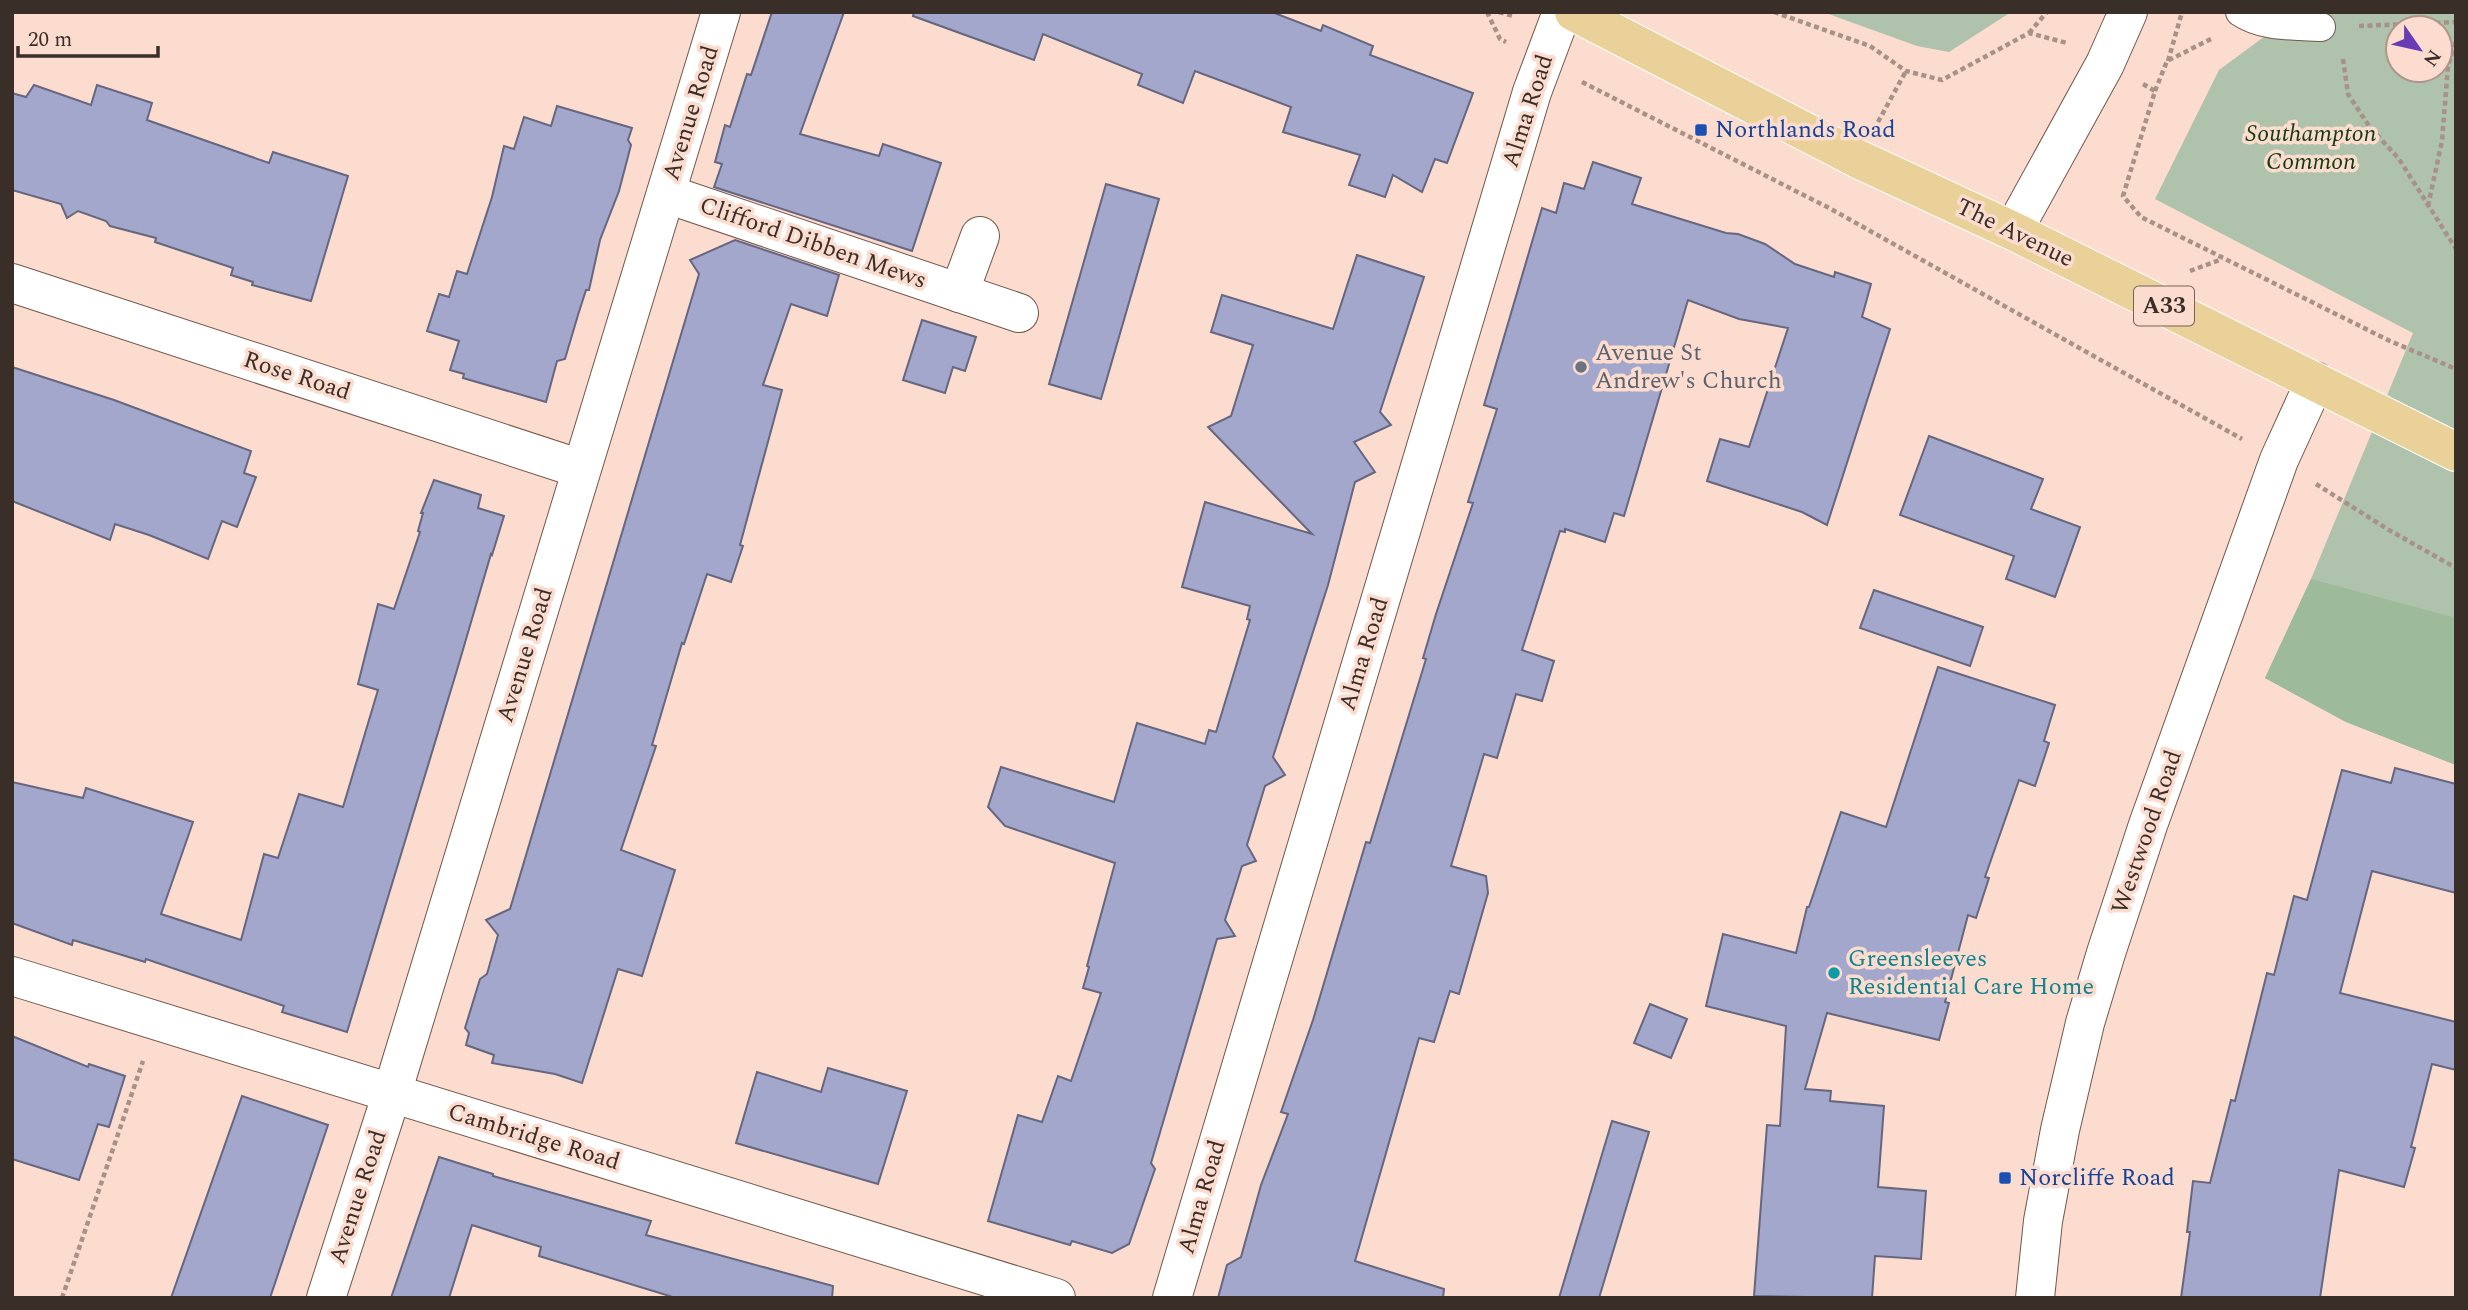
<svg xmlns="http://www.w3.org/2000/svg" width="2468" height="1310" viewBox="0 0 2468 1310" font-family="Spectral,serif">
<rect width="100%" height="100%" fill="#fbdcce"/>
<!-- green -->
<g fill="#aec2ac" fill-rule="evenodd">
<path d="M1823 12H2011L1949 52 1917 46Z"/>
<path d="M2298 12H2456V765L2346 722 2265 678 2311 579 2413 333 2155 199 2219 70ZM2398 28H2440V70H2398Z"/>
</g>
<!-- forest -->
<path fill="#9dba9b" d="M2311 579 2456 618V765L2346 722 2265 678Z"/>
<!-- building -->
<g fill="#a4a7cc" stroke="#65667f" stroke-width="2">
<path d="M772 12H844L800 134 879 156 883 144 941 163 912 251 714 187 722 164 715 162 725 125 730 127 747 74 751 75Z"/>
<path d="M914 12H1272L1321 31 1323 25 1373 46 1370 55 1473 93 1447 163 1435 159 1422 192 1393 175 1385 197 1349 185 1360 155 1283 132 1291 107 1195 71 1183 103 1138 85 1142 74 1043 34 1034 60 913 16Z"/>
<path d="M34 85 91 105 97 85 152 103 147 120 269 163 273 152 348 176 311 301 252 285 253 282 231 275 233 268 155 242 156 238 110 226 106 221 78 211 67 218 61 204 12 190V93L26 97Z"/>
<path d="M557 106 632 128 628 140 631 145 619 191 600 240 589 290H586L578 315 565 359 557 361 546 402 463 378 464 374 450 370 459 341 427 331 439 294 449 297 457 271 467 274 492 197 504 146 514 149 524 117 551 126Z"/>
<path d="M1593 162 1641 178 1632 204 1726 233 1738 234 1765 244 1795 264 1834 277 1835 272 1871 284 1862 317 1890 329 1827 525 1802 512 1707 481 1720 439 1749 447 1788 328 1739 319 1688 300 1624 516 1614 513 1605 542 1565 529V532L1560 531 1522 650 1554 661 1542 701 1516 694 1497 758 1484 754 1451 866 1486 876 1488 893 1459 994 1450 991 1434 1042 1419 1038 1355 1261 1444 1289 1443 1298H1218L1227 1265 1241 1257 1261 1185 1288 1114 1281 1112 1313 1020 1366 842 1370 843 1426 659 1423 658 1436 614 1473 503 1468 502 1497 409 1484 405 1542 208 1556 213 1564 183 1584 189Z"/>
<path d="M1106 184 1159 199 1101 399 1049 384Z"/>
<path d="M735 240 839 275 827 316 791 304 763 385 782 390 740 545 743 546 731 582 707 574 684 644 682 643 652 745 656 746 621 850 675 870 642 976 618 969 582 1083 555 1074 492 1063 494 1055 466 1045 469 1033 465 1028 480 979 487 974 498 935 486 920 510 909 699 274 690 260Z"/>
<path d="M1357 255 1424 277 1380 412 1391 425 1354 442 1375 472 1355 482 1328 585 1273 757 1285 775 1265 786 1247 845 1256 861 1242 866 1225 920 1235 936 1217 939 1151 1163 1155 1169 1129 1244 1112 1253 1072 1241 1070 1245 988 1221 1018 1115 1042 1122 1058 1076 1071 1081 1101 993 1083 988 1089 967 1087 966 1115 863 1005 826 988 807 1001 767 1114 802 1137 723 1205 744 1209 730 1216 732 1250 620 1247 619 1250 606 1182 587 1205 502 1312 534 1208 427 1231 416 1253 345 1211 332 1222 295 1333 329Z"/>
<path d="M922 320 976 337 965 371 953 367 945 393 903 380Z"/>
<path d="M12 367 114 400 251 451 244 473 256 477 237 527 222 521 208 559 149 535 115 524 110 540 12 501Z"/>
<path d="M1929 436 2043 479 2031 509 2080 527 2055 597 2006 579 2014 556 1900 515Z"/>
<path d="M434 480 481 495 478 508 504 516 492 555 491 554 457 670 347 1032 282 1012 284 1006 146 959 145 962 73 940 72 945 12 923V782L83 798 86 788 193 822 161 914 241 940 264 854 278 858 299 794 343 807 378 690 358 684 378 604 394 609 420 532 418 531 423 513H421Z"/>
<path d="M1874 590 1983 627 1970 666 1860 628Z"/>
<path d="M1938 667 2055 705 2044 741 2049 743 2035 786 2019 780 1985 877 1989 878 1976 918 1968 915 1945 1002 1949 1003 1939 1040 1827 1013 1805 1089 1831 1091 1830 1101 1884 1106 1878 1187 1926 1191 1921 1259 1875 1256 1872 1298 1754 1296 1767 1125 1780 1126 1786 1026 1706 1006 1723 934 1796 953 1807 907H1809L1841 812 1886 827Z"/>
<path d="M2395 768 2456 784V893L2372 871 2340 993 2456 1022V1070L2432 1064 2411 1147 2415 1148 2404 1187 2339 1170 2320 1298H2181L2190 1232H2187L2193 1181 2210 1183 2231 1100 2235 1101 2267 973 2274 975 2294 896 2307 900 2342 770 2391 783Z"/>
<path d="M1650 1004 1687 1019 1671 1058 1634 1043Z"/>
<path d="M12 1036 88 1067 89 1064 125 1076 109 1127 98 1124 79 1180 12 1159Z"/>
<path d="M828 1068 907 1091 878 1184 736 1143 757 1072 821 1092Z"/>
<path d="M242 1096 328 1125 270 1298H171Z"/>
<path d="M1612 1121 1649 1132 1599 1298H1559Z"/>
<path d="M439 1157 493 1174V1176L651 1221 646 1235 833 1286 832 1298H676L539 1256 541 1247 472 1225 449 1298H391Z"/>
</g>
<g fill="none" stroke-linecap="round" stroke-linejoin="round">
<defs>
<path id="service" d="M2240 12C2264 28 2293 25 2321 27"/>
<g id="minor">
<path d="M667 194 1019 313"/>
<path d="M2013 231 2105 64 2128 12"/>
<path d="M12 283 581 469"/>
<path d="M959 293 980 236"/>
<path d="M12 976 1056 1298"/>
<path d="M326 1298 392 1093 721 12"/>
<path d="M1172 1298 1532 92 1562 12"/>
<path d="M2035 1298 2043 1221 2060 1130 2085 1023 2106 953 2148 825 2279 460 2315 381"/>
</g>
<path id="primary" d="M1574 12 1858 159 2013 231 2456 452"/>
</defs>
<!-- service casing -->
<use href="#service" stroke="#72574c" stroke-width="30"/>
<!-- minor casing -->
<use href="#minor" stroke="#72574c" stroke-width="40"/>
<!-- primary casing -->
<use href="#primary" stroke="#fff" stroke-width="40"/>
<!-- path -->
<g stroke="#a89187" stroke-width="4.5" stroke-dasharray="5 3.5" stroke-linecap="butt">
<path d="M1487 12 1500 39 1506 42"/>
<path d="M1499 12 1513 16"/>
<path d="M1774 12 1870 46 1906 71 1942 80 2029 33 2067 43"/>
<path d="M2359 26 2456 22"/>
<path d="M2029 33 2047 12"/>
<path d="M2343 59 2348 94 2369 126 2399 159 2456 249"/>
<path d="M2168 61 2182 12"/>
<path d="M1582 82 1831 209 2242 439"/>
<path d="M2143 84 2155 91 2123 196 2141 217 2390 341 2456 369"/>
<path d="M2155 91 2167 61 2213 38"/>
<path d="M1878 122 1906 71"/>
<path d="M2428 206 2442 141 2448 66 2456 41"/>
<path d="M2190 271 2222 259"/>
<path d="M2316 484 2389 530 2456 568"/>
<path d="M62 1298 143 1061"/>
</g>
<!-- service -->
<use href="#service" stroke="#fff" stroke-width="28"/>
<!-- minor -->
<use href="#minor" stroke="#fff" stroke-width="38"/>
<!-- primary -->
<use href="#primary" stroke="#e9d199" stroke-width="38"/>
</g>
<!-- markers -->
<g fill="#1a4fb4" stroke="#fbdcce" stroke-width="2.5">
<rect x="1694" y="123" width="14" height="14" rx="3.5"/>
<rect x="1998" y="1171" width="14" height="14" rx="3.5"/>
</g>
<circle fill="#6b7280" stroke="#fbdcce" stroke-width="2.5" cx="1581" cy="367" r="7"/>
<circle fill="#0f9aa8" stroke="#fbdcce" stroke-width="2.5" cx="1834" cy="973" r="7"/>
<g text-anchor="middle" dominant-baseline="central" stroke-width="7" stroke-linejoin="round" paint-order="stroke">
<!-- shield labels -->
<rect fill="#fbdcce" stroke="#74625a" stroke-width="2" x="2134" y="286.5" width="60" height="39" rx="5"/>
<g font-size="23" font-weight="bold" fill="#3a2e29">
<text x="2164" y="306">A33</text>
</g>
<!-- street labels -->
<g font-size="24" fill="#3a2e29" stroke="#fbdcce">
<text transform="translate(1528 111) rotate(-72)">Alma Road</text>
<text transform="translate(691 113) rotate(-73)">Avenue Road</text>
<text transform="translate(2015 233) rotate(26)">The Avenue</text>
<text transform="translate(813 243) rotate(19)">Clifford Dibben Mews</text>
<text transform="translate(297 376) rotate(18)">Rose Road</text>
<text transform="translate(1364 654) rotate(-73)">Alma Road</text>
<text transform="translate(525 655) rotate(-73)">Avenue Road</text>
<text transform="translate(2147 832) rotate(-71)">Westwood Road</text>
<text transform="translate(534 1137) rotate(17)">Cambridge Road</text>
<text transform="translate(358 1197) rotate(-72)">Avenue Road</text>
<text transform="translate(1202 1197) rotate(-74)">Alma Road</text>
</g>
<!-- transit labels -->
<g font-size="24" fill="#164399" stroke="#fbdcce" text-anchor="start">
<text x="1715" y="130">Northlands Road</text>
<text x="2019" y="1178">Norcliffe Road</text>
</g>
<!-- park labels -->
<g font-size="24" font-style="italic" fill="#123c11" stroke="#fbdcce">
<text x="2311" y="134">Southampton<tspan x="2311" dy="28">Common</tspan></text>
</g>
<!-- worship labels -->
<g font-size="24" fill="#5b616d" stroke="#fbdcce" text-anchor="start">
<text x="1595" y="353">Avenue St<tspan x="1595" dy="28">Andrew's Church</tspan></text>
</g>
<!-- culture labels -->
<g font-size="24" fill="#0d838f" stroke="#fbdcce" text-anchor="start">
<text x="1848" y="959">Greensleeves<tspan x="1848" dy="28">Residential Care Home</tspan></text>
</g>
</g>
<!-- border -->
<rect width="2468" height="1310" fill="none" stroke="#3a2e29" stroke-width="28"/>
<!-- north arrow -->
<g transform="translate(2419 49) rotate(124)"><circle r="33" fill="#fbdcce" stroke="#ae968c" stroke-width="2"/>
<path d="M0-5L12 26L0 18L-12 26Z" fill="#673cb4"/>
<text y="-10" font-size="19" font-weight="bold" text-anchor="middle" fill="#3a2e29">N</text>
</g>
<!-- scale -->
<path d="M18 46v10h140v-10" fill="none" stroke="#3a2e29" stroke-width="3.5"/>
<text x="28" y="46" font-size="21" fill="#3a2e29" stroke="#fbdcce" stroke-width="5" paint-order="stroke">20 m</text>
</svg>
